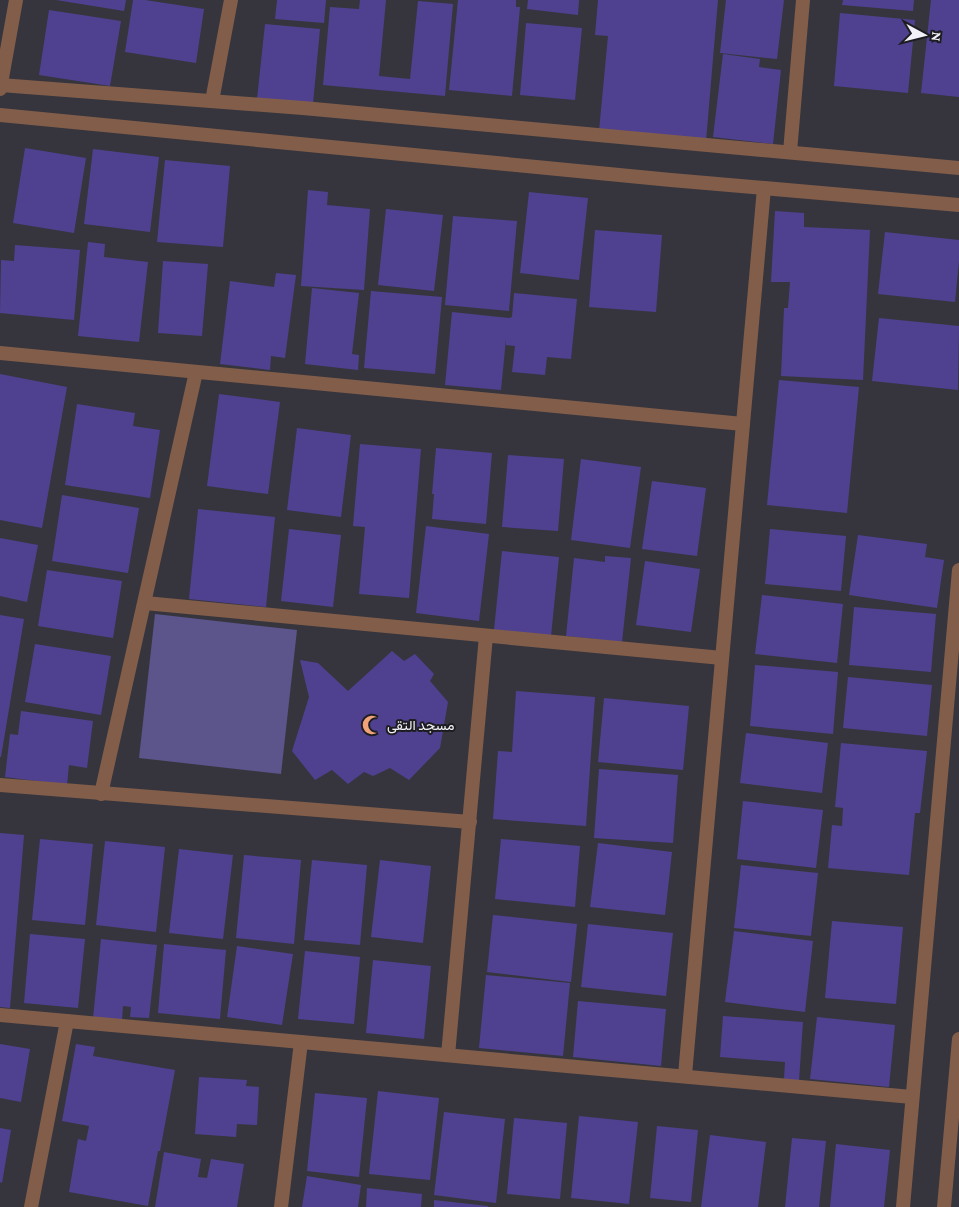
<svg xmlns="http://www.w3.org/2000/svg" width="959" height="1207" viewBox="0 0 959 1207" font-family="'Crimson Pro',Vazirmatn,serif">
<rect width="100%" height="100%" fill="#36353d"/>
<!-- green -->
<path fill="#5b558b" d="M155 614 297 630 281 774 139 758Z"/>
<!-- building -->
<g fill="#4f4190">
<path d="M56 0H126L124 11Z"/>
<path d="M133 0H145L204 9 196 63 125 52Z"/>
<path d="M277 0H326L324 23 275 19Z"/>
<path d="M360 0H386L379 76 410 79 418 1 453 4 445 96 323 85 330 7 359 9Z"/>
<path d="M458 0H516V7H520L512 96 449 90Z"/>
<path d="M528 0H579L578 15 527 9Z"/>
<path d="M598 0H718L706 141 599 131 608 36 595 35Z"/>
<path d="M726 0H784L777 59 720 53Z"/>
<path d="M843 0H914L913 11 842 5Z"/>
<path d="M931 0H959V97L921 93Z"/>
<path d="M49 10 121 21 110 86 39 75Z"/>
<path d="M840 13 915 20 908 93 834 86Z"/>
<path d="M526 23 582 28 575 100 520 95Z"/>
<path d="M265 24 320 29 313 104 257 99Z"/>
<path d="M723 54 760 59 759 67 781 70 773 144 713 137Z"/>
<path d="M25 148 86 158 74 233 13 223Z"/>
<path d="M93 149 159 157 150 232 84 224Z"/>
<path d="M165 160 230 166 223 247 157 242Z"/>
<path d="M308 190 328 192 327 205 370 209 364 290 301 286Z"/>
<path d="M529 192 588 198 579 280 520 273Z"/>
<path d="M386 209 443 215 434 291 378 285Z"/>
<path d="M775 211 804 213V227L870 230 863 380 781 376 784 308H788L790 282H771Z"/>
<path d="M453 216 517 221 509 311 445 305Z"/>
<path d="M595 230 662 235 656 312 589 307Z"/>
<path d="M885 232 959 240V261L955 302 878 294Z"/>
<path d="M88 242 105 244 104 257 148 262 139 342 78 336Z"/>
<path d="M15 245 80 250 74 320 0 313 1 260 14 261Z"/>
<path d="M163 261 208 264 202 336 158 333Z"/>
<path d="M276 273 296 275 285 358 271 356 270 370 220 364 230 281 274 287Z"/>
<path d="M312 288 359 293 352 354 359 355 358 370 305 364Z"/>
<path d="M371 291 442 297 435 374 364 368Z"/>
<path d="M514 293 577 299 571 359 547 357 545 375 512 372 515 346 506 345V339L501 390 445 385 452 312 509 318 512 317Z"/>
<path d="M879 318 959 326 958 390 872 381Z"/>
<path d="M0 374 67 387 42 528 0 520Z"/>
<path d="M779 380 859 387 847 513 767 505Z"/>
<path d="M219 394 280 402 268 494 207 486Z"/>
<path d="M77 404 135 413 133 426 160 430 150 498 65 485Z"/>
<path d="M297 428 351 435 341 517 287 510Z"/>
<path d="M360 444 421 449 409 598 359 594 365 527 353 526Z"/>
<path d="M436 448 492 453 486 524 432 519 434 494H432Z"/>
<path d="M508 455 564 459 558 531 502 527Z"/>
<path d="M581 459 641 467 630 548 571 540Z"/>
<path d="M652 481 706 488 697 556 642 549Z"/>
<path d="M62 495 139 508 128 573 52 561Z"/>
<path d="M198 509 275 517 266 607 189 599Z"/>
<path d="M426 526 489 534 479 621 416 613Z"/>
<path d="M289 529 341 535 333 607 281 601Z"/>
<path d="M770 529 846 536 841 591 765 584Z"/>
<path d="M858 535 927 544 925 557 944 560 937 608 849 595Z"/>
<path d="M0 538 38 545 27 602 0 596Z"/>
<path d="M502 551 559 557 551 636 494 630Z"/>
<path d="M605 556 631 558 622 642 566 636 574 558 605 562Z"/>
<path d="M645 561 700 569 691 632 636 625Z"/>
<path d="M47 570 122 581 113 638 38 626Z"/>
<path d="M762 595 843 604 837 663 755 654Z"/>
<path d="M854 607 936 614 931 672 849 665Z"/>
<path d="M0 615 24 619 1 757H0Z"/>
<path d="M35 644 111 656 101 715 25 702Z"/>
<path d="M392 651 404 661 415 654 434 674 430 681 448 702 440 748 409 780 390 768 373 776 364 772 348 784 332 770 315 780 292 751 309 697 300 660 318 663 348 691Z"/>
<path d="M755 665 838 672 833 734 750 726Z"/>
<path d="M848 677 932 685 927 736 843 728Z"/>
<path d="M516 691 595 697 586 826 493 819 498 751 512 752Z"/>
<path d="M604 698 689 706 683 770 598 762Z"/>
<path d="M21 711 93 721 87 768 69 765 67 785 5 777 10 734 18 735Z"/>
<path d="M746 733 828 743 822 793 740 783Z"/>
<path d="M841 743 927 751 920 813H915L909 875 828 868 832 825 842 826 843 808 835 807Z"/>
<path d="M599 769 678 775 673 843 594 838Z"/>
<path d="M743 801 823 810 816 868 737 859Z"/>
<path d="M0 833 24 835 10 1008 0 1007Z"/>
<path d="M40 839 93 844 85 925 32 920Z"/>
<path d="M501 839 580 846 575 907 495 899Z"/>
<path d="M105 841 165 847 156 932 96 925Z"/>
<path d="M598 843 672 852 665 915 590 907Z"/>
<path d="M179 849 233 855 223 939 169 933Z"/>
<path d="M244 855 301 860 294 944 236 938Z"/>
<path d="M312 860 367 865 360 945 304 940Z"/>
<path d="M380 860 431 866 423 943 371 937Z"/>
<path d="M741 865 818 873 811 936 734 928Z"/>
<path d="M493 915 577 924 571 982 487 972Z"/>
<path d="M832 921 903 927 896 1004 825 998Z"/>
<path d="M588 924 673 933 666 996 581 987Z"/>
<path d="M734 931 813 941 805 1012 725 1002Z"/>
<path d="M30 934 85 939 78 1008 24 1003Z"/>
<path d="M101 939 157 945 149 1018 130 1017 131 1007 123 1006 122 1021 93 1018Z"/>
<path d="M164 944 226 950 220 1019 158 1013Z"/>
<path d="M237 946 293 954 282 1025 227 1017Z"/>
<path d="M305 951 360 957 354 1024 298 1019Z"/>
<path d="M373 960 431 966 424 1039 366 1033Z"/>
<path d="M486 975 570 983 563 1056 479 1048Z"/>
<path d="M578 1001 666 1009 661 1066 573 1057Z"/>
<path d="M723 1016 803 1022 799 1081 784 1079 785 1062 720 1057Z"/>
<path d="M817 1017 895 1025 889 1087 810 1079Z"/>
<path d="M0 1044 30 1049 21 1102 0 1098Z"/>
<path d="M76 1044 95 1047 93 1056 175 1070 160 1151H158L148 1206 69 1192 78 1139 86 1141 89 1126 62 1121Z"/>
<path d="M199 1077 247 1080 246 1086 259 1087 257 1125 237 1124 236 1137 195 1134Z"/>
<path d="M378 1091 439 1098 430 1180 369 1174Z"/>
<path d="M315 1093 367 1098 359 1177 307 1171Z"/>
<path d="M444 1112 505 1119 496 1203 434 1195Z"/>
<path d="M579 1116 638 1122 629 1204 571 1198Z"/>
<path d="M514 1118 567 1123 560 1199 507 1194Z"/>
<path d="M657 1126 698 1130 691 1202 650 1198Z"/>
<path d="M0 1128 11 1130 2 1183 0 1182Z"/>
<path d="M710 1135 766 1142 758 1207H701Z"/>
<path d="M792 1138 826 1141 819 1207H785Z"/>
<path d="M836 1144 890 1150 884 1207H830Z"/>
<path d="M164 1152 201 1159 198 1177 207 1178 211 1159 244 1164 237 1207H155Z"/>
<path d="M307 1176 361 1185 358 1207H302Z"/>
<path d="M367 1188 422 1194 421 1207H366Z"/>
<path d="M434 1200 488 1206V1207H434Z"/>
</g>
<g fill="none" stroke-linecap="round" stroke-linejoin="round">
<!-- minor -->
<g stroke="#825e4a" stroke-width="14">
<path d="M0 89 16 0"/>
<path d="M212 101 231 0"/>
<path d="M790 152 803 0"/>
<path d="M0 353 743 424"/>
<path d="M145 603 722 658"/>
<path d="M0 785 470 822"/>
<path d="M101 794 196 372"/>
<path d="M0 1015 912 1097"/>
<path d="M448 1055 486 636"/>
<path d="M685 1075 764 188"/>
<path d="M31 1207 67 1021"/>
<path d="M281 1207 301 1042"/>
</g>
<!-- tertiary -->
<g stroke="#825e4a" stroke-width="14">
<path d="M0 85 303 108 959 168"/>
<path d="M0 115 671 180 959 205"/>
<path d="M903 1207 959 570"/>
<path d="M944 1207 959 1039"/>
</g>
</g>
<!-- icons -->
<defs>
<symbol id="mosque-bare" viewBox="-9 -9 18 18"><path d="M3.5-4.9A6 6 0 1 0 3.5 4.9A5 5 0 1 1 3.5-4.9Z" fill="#f0a279" stroke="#1d1d21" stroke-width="2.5" paint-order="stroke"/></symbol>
</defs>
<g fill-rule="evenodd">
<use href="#mosque-bare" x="358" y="711" width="28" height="28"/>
</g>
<g text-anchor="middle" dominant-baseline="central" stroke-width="4" stroke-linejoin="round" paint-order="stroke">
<!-- poi labels -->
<g font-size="14" fill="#f2f1f7" stroke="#1d1d21" text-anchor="start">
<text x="387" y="725">مسجد التقى</text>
</g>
</g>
<!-- north arrow -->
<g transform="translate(924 35) rotate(97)" stroke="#1d1d21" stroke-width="4" paint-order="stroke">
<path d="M0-4L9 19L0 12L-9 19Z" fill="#f2f1f7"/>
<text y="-8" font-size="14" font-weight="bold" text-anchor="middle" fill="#f2f1f7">N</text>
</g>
</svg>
